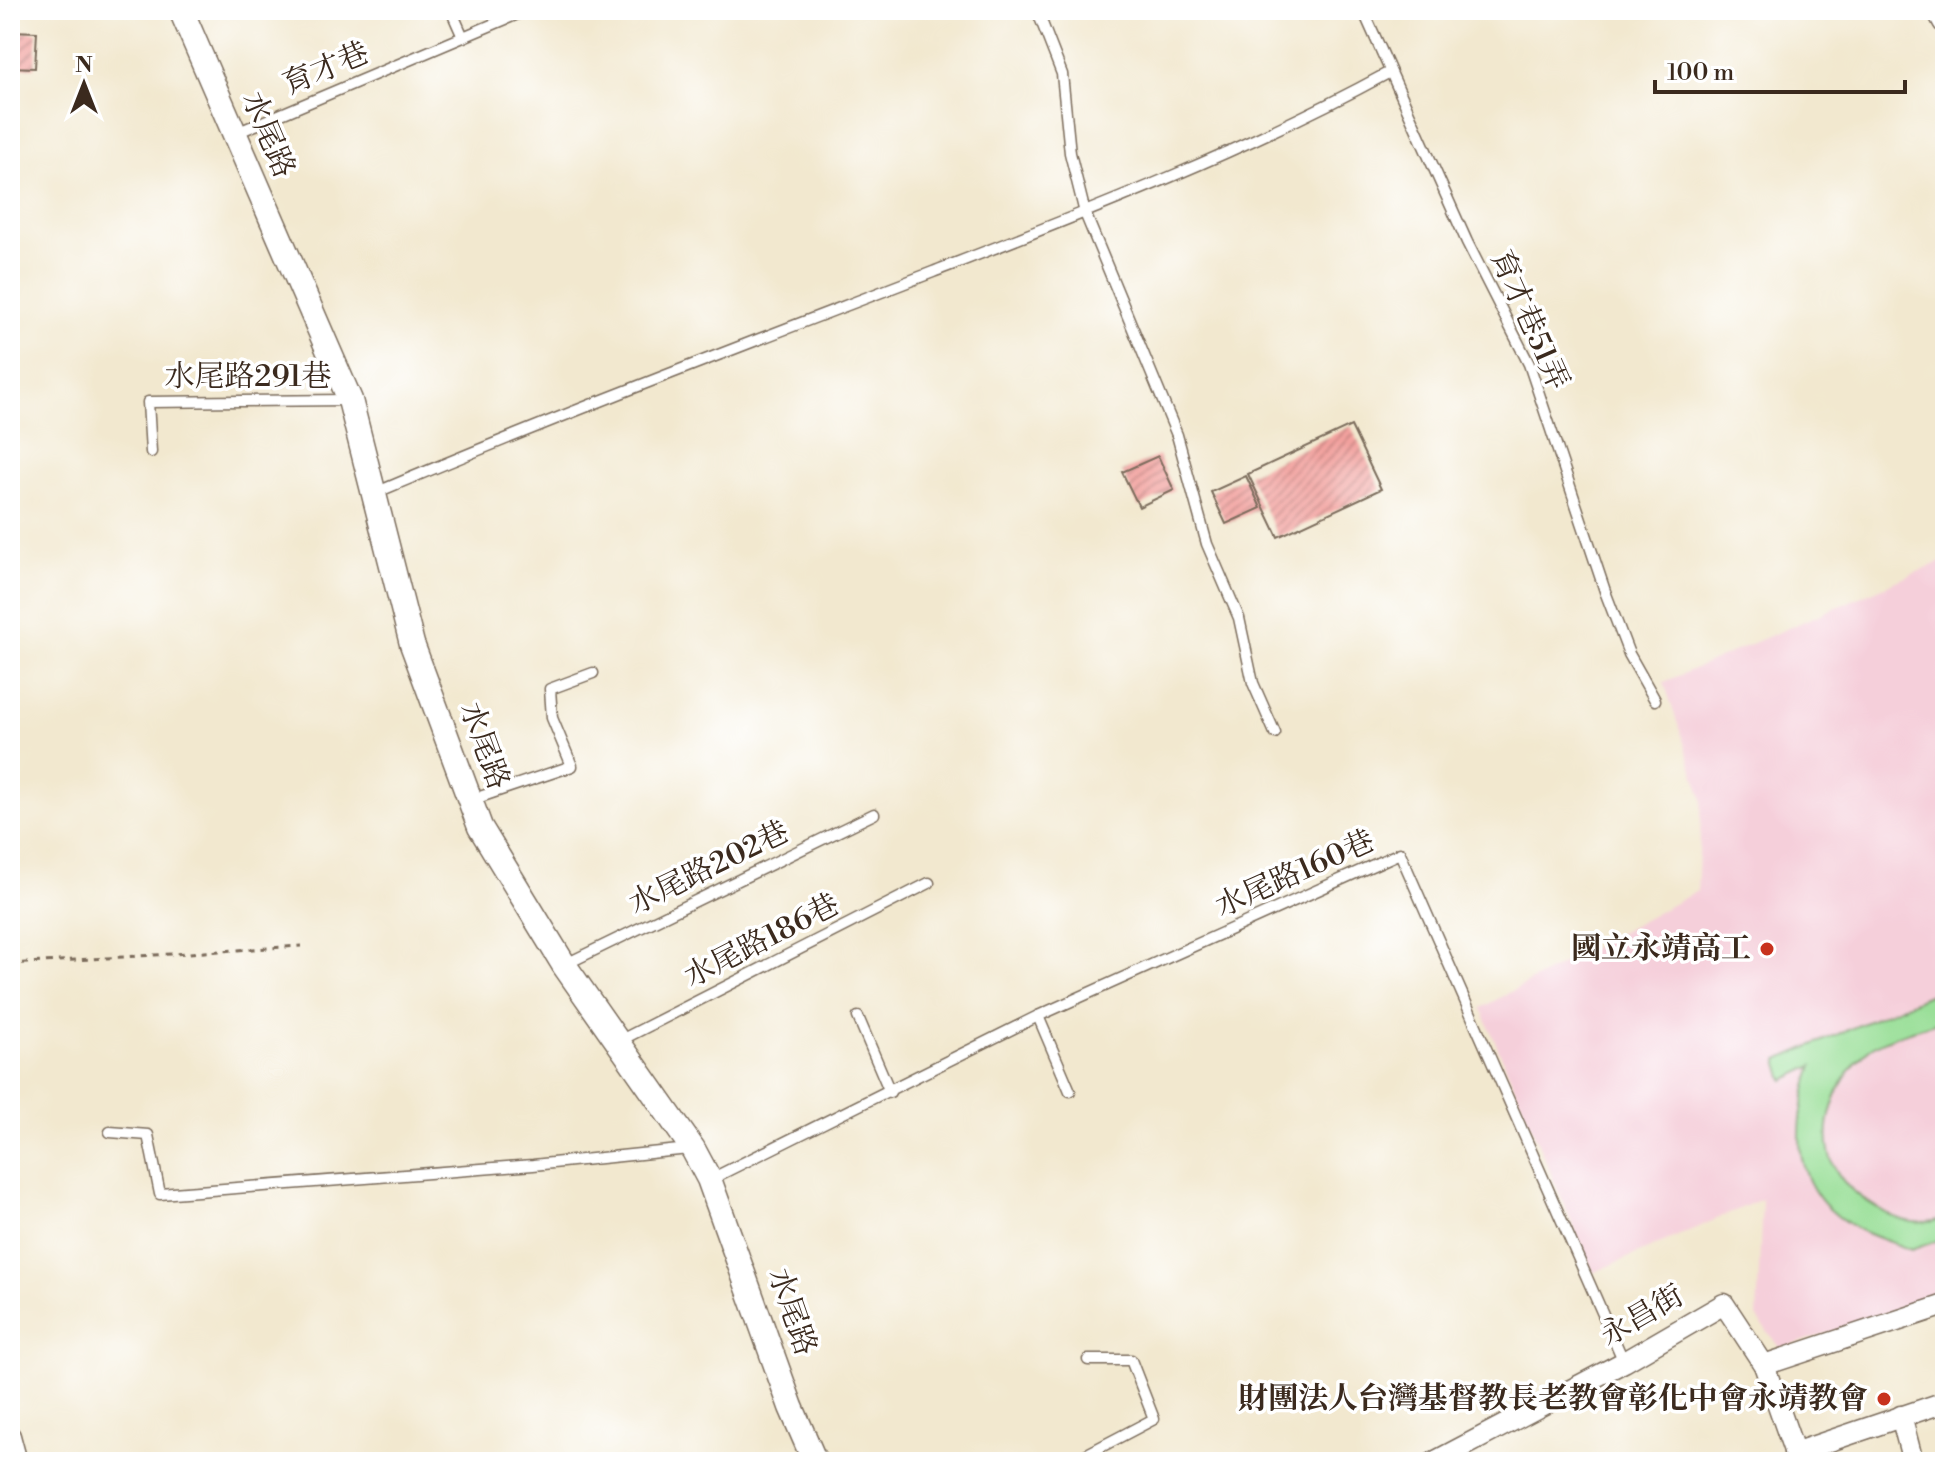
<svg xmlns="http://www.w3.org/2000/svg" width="1955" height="1472" viewBox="0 0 1955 1472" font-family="'Libre Bodoni','Noto Serif TC',serif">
<defs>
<pattern id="building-hatch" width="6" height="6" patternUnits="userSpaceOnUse" patternTransform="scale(2)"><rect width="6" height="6" fill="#f2a19e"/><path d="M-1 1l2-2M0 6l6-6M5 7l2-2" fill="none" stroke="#c58380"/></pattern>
</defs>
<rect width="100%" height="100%" fill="#fff"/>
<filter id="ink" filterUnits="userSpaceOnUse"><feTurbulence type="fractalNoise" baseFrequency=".0125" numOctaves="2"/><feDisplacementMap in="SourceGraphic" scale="16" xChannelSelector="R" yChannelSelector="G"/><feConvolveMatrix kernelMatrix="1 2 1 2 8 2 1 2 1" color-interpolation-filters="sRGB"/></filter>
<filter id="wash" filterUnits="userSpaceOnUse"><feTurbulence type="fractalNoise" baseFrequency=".006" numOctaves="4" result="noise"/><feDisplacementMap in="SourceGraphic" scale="32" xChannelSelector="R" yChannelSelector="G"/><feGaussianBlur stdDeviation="1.8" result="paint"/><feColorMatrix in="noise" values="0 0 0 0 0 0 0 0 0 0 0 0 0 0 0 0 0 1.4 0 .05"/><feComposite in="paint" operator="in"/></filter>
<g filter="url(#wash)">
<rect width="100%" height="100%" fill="#f2e8cf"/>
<!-- built -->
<path fill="#f5cfda" d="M1945 560V1294L1780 1349 1757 1317 1762 1199 1593 1273 1481 1008 1697 891 1702 798 1664 682Z"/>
<!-- garden -->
<path fill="#9adf98" stroke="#6a845b" stroke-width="2" d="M1945 988V1019C1925 1027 1880 1038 1866 1052 1837 1079 1815 1132 1836 1170 1845 1187 1860 1197 1876 1207 1899 1222 1919 1227 1945 1218V1238L1911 1250C1894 1243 1876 1238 1860 1230 1789 1195 1792 1130 1813 1066L1784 1080 1778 1060Z"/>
<g id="blocks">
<!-- building -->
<g fill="url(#building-hatch)">
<path d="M10 31 37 32 35 68 10 67Z"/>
<path d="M1351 426 1381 489 1278 537 1248 474Z"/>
<path d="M1158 456 1174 490 1139 507 1122 472Z"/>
<path d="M1246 476 1261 508 1226 524 1211 492Z"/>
</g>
</g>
</g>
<g filter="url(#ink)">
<use href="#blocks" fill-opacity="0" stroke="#7b6c5c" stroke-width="2"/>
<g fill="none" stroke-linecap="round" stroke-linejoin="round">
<defs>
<g id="service">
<path d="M451 10 463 37"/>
<path d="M1037 10 1062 74 1070 153 1085 213 1177 435 1207 544 1239 618 1253 683 1275 733"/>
<path d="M1363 10 1467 242 1529 364 1606 594 1629 654 1655 700"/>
<path d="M234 134 527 10"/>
<path d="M151 452 148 402 348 400"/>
<path d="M375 493C559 415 747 344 933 272 1087 212 1243 152 1388 73"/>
<path d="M471 800 572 766 552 718 550 689 593 673"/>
<path d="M566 964 874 814"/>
<path d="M1038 1016 1070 1091"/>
<path d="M858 1017 890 1092"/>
<path d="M619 1041 929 883"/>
<path d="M110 1132 148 1135 160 1194 533 1165 689 1149"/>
<path d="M711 1179 1038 1016 1400 853 1624 1362"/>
<path d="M1072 1462 1154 1419 1131 1360H1088"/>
</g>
<g id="minor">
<path d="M1764 1365 1945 1305"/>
<path d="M1901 1416 1913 1462"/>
<path d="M10 1436 17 1462"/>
<path d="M1794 1453 1945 1402"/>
<path d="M1434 1462 1624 1362 1724 1304 1764 1365 1798 1462"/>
</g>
<g id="tertiary">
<path d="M181 10 350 400 412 644 480 827 564 965 693 1149 709 1179 791 1407 815 1462"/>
<path d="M1939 10 1945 21"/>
</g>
</defs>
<!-- service casing -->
<use href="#service" stroke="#7b6c5c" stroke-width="13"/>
<!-- minor casing -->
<use href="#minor" stroke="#7b6c5c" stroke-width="23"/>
<!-- tertiary casing -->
<use href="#tertiary" stroke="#7b6c5c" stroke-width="27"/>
<!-- path -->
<path stroke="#7b6c5c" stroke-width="3" stroke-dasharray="6 6" stroke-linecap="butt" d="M10 964 301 946"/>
<!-- service -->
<use href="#service" stroke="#fff" stroke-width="10"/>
<!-- minor -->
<use href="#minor" stroke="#fff" stroke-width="20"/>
<!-- tertiary -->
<use href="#tertiary" stroke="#fff" stroke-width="24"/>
</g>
</g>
<!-- markers -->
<g fill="#c8321e" stroke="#fff" stroke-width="3">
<circle cx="1767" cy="949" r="8"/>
<circle cx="1884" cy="1399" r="8"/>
</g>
<g text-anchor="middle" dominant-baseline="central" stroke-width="7" stroke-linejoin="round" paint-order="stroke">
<!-- street labels -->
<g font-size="30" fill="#3b2a1e" stroke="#fff">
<text transform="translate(326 69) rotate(-23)">育才巷</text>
<text transform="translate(268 135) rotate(67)">水尾路</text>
<text transform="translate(1529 320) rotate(66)">育才巷51弄</text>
<text x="248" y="377">水尾路291巷</text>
<text transform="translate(484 746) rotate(70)">水尾路</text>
<text transform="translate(709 868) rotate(-26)">水尾路202巷</text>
<text transform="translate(1295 874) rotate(-24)">水尾路160巷</text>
<text transform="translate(762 941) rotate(-27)">水尾路186巷</text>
<text transform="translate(792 1312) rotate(71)">水尾路</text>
<text transform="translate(1642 1316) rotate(-30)">永昌街</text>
</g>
<!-- poi labels -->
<g font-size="30" font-weight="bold" fill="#3b2a1e" stroke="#fff" text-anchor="end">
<text x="1751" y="949">國立永靖高工</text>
<text x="1868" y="1399">財團法人台灣基督教長老教會彰化中會永靖教會</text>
</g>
</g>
<!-- margin -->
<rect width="1955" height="1472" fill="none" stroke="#fff" stroke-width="40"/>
<!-- north arrow -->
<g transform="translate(84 84)" stroke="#ffffff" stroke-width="6" paint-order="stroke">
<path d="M0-6L14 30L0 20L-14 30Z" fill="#3b2a1e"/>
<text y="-12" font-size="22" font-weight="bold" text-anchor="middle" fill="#3b2a1e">N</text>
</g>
<!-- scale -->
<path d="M1655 80v12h250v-12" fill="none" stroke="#3b2a1e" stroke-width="4"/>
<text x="1667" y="80" font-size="24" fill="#3b2a1e" stroke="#ffffff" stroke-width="6" paint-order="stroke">100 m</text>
</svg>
